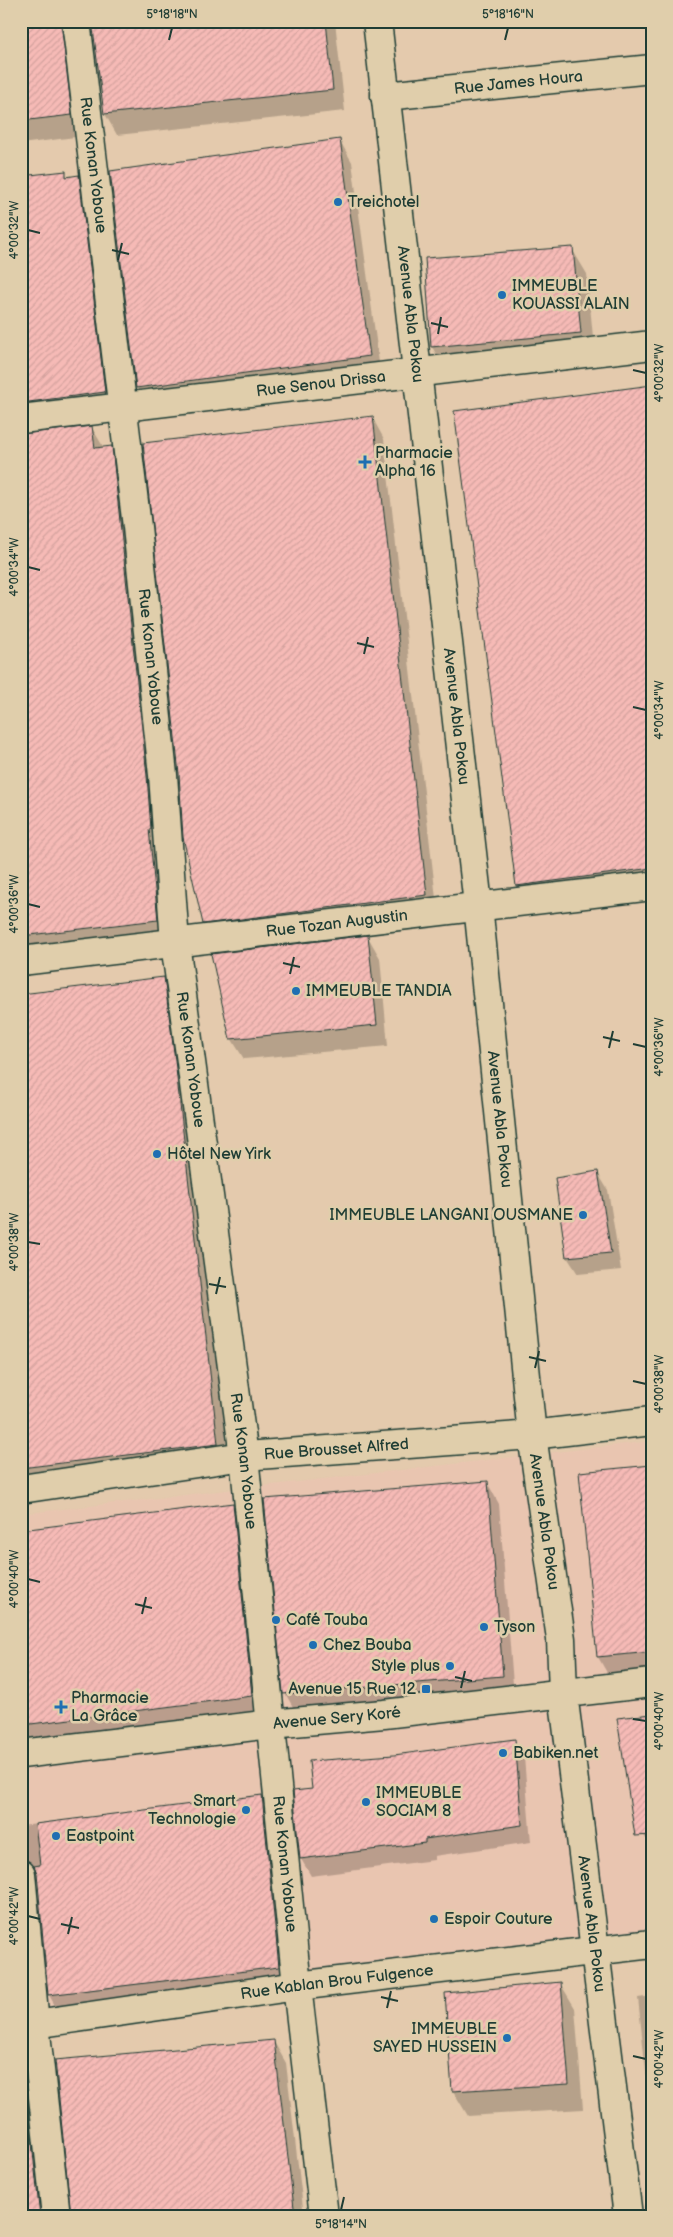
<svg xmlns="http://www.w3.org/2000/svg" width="673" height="2237" viewBox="0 0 673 2237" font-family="'Balsamiq Sans',sans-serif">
<defs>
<pattern id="building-hatch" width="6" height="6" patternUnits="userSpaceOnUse" patternTransform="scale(1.25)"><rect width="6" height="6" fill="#f6bab6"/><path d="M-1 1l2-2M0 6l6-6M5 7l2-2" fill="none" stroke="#d2a19d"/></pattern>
</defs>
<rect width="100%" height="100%" fill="#e4caad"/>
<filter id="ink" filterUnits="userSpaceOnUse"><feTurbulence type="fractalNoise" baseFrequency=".02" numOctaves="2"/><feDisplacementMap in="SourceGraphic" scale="10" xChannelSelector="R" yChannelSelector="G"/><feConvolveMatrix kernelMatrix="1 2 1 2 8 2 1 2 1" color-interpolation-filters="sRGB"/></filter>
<g filter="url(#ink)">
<!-- built -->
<path fill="#e9c5b0" d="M652 1441V1950L21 2023V1514Z"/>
<!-- shadow -->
<g fill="#0003">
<path d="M21 21H335L345 111 117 135 105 114 94 27 87 26 83 136 21 144Z"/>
<path d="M340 141 352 162 381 377 149 409 137 388Z"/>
<path d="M65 172 68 178 78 177 90 198 116 413 21 431V177Z"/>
<path d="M572 249 587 274 595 358 447 372 432 347Z"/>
<path d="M652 386V891L530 907 517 886Z"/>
<path d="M372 417 384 439 438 916 217 944 205 923Z"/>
<path d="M92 428 104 448 111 447 123 469 169 941 21 959V436Z"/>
<path d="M368 937 380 958 388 1046 244 1059 231 1038Z"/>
<path d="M163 979 175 1000 187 1083 229 1465 21 1490V995Z"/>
<path d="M597 1172 608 1190 621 1270 578 1274 567 1257Z"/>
<path d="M652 1467V1674L610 1678 598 1657Z"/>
<path d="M487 1482 499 1504 514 1697 297 1714 285 1693Z"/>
<path d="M232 1504 245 1525 264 1717 21 1746V1531Z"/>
<path d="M652 1716V1838L646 1839 634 1818Z"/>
<path d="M514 1740 524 1757 531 1842 434 1856V1860L311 1876 301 1859 295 1792 313 1790Z"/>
<path d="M262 1797 274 1818 291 1988 61 2016 49 1995 39 1881 32 1879 21 1886V1826Z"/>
<path d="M560 1983 575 2008 583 2109 468 2116 453 2091Z"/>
<path d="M652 1996V2128L638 1998Z"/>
<path d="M274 2042 286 2063 304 2216H73Z"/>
<path d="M23 2064 35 2085 49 2216H21Z"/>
</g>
<!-- building -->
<g fill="url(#building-hatch)" stroke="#1f3d34">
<path d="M21 21H61L72 115 21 121Z"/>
<path d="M92 21H326L333 90 104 114Z"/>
<path d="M340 139 370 356 136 388 110 171Z"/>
<path d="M66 171V177L79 175 105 392 21 403V176Z"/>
<path d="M573 247 581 333 431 347 425 258Z"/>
<path d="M652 385V868L516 886 454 411Z"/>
<path d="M373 416 427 895 203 924 183 837 179 774 143 443Z"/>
<path d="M92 426 95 448 112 446 147 776 151 829H149L158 920 21 936V434Z"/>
<path d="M368 935 377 1025 230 1039 211 954Z"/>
<path d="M164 977 175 1060 218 1444 21 1468V994Z"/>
<path d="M598 1171 611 1253 566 1257 555 1178Z"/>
<path d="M652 1465V1652L597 1657 579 1472Z"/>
<path d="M488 1481 503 1676 283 1694 264 1499Z"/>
<path d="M233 1503 252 1696 23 1725 21 1708V1530Z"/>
<path d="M652 1714V1835L635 1836 617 1718Z"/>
<path d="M515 1739 522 1825 425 1839V1843L300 1859 293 1791 312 1789 309 1761 394 1755Z"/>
<path d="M262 1795 279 1967 48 1995 37 1873 34 1866 40 1865 35 1824Z"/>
<path d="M561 1982 569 2084 452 2091 445 1993Z"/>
<path d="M274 2040 295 2216H71L55 2060Z"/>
<path d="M21 2062H23L40 2216H21Z"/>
</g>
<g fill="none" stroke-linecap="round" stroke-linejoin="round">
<defs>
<g id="minor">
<path id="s1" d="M76 21 137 527 163 775 175 943 244 1456 297 1986 324 2216"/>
<path id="s2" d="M377 21 478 905 532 1435 561 1639 563 1693 628 2216"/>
<path id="s3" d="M385 96 652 69"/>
<path id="s4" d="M21 419 652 345"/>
<path id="s5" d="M21 961 652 886"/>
<path id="s6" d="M21 1489 244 1456 532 1435 652 1421"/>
<path id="s7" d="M21 1754 271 1724 384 1714 652 1683"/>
<path d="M21 1874 35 2024 56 2216"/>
<path id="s8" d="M21 2026 297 1986 652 1944"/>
</g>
</defs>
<!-- minor casing -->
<use href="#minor" stroke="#1f3d34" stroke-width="31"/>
<!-- minor -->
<use href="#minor" stroke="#e0ceab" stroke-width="28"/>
</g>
</g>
<!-- ticks -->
<path fill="none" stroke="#1f3d34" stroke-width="2" d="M169 40 172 28M505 40 508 28M28 230 40 233M112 250 129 254M118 260 122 243M431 323 448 327M438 334 441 317M633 370 646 373M28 567 40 570M357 643 374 647M364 654 368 637M633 707 646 710M28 904 40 907M283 963 300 967M290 974 294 957M603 1037 620 1041M633 1044 646 1047M609 1048 613 1031M28 1242 40 1244M209 1284 226 1287M216 1294 220 1277M529 1357 546 1361M535 1368 539 1351M633 1381 646 1384M28 1579 40 1582M135 1604 152 1608M142 1614 146 1597M455 1677 472 1681M461 1688 465 1671M633 1719 646 1721M28 1916 40 1919M61 1924 79 1928M68 1934 72 1917M381 1997 398 2001M387 2008 391 1991M633 2056 646 2059M341 2210 344 2197"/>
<!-- markers -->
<g fill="#1f6fb2" stroke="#e0ceab" stroke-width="2">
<circle cx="338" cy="202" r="5"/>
<circle cx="502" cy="295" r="5"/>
<path d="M362.5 454.5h5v5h5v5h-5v5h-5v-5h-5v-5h5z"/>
<circle cx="296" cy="991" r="5"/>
<circle cx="157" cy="1154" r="5"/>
<circle cx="583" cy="1215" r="5"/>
<circle cx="276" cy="1620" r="5"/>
<circle cx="484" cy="1627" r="5"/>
<circle cx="313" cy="1645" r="5"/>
<circle cx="450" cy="1666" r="5"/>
<rect x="421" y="1684" width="10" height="10" rx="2.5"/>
<path d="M58.5 1699.5h5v5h5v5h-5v5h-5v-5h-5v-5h5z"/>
<circle cx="503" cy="1753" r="5"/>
<circle cx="366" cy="1802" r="5"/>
<circle cx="246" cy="1810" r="5"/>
<circle cx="56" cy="1836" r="5"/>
<circle cx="434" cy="1919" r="5"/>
<circle cx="507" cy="2038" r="5"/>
</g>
<g text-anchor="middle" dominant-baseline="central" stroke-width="5" stroke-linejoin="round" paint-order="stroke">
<!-- street labels -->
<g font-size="16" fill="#1f3d34" stroke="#e0ceab">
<text stroke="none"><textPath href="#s3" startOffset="134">Rue James Houra</textPath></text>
<text stroke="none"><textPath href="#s1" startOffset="145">Rue Konan Yoboue</textPath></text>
<text stroke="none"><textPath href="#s2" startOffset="295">Avenue Abla Pokou</textPath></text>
<text stroke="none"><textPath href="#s4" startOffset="302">Rue Senou Drissa</textPath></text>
<text stroke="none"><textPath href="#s1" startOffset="640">Rue Konan Yoboue</textPath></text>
<text stroke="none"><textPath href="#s2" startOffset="700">Avenue Abla Pokou</textPath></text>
<text stroke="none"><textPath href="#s5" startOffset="318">Rue Tozan Augustin</textPath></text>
<text stroke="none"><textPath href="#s1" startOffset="1045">Rue Konan Yoboue</textPath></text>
<text stroke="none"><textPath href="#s2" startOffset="1105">Avenue Abla Pokou</textPath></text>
<text stroke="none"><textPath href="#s6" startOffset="318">Rue Brousset Alfred</textPath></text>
<text stroke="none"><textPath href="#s1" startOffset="1450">Rue Konan Yoboue</textPath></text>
<text stroke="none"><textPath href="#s2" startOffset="1510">Avenue Abla Pokou</textPath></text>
<text stroke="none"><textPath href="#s7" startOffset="318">Avenue Sery Koré</textPath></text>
<text stroke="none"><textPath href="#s1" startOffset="1855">Rue Konan Yoboue</textPath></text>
<text stroke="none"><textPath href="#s2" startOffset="1915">Avenue Abla Pokou</textPath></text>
<text stroke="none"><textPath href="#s8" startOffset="319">Rue Kablan Brou Fulgence</textPath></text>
</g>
<!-- poi labels -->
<g font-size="16" fill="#1f3d34" stroke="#e0ceab" text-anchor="start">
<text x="348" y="202">Treichotel</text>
<text x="512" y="286">IMMEUBLE<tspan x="512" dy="18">KOUASSI ALAIN</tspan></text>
<text x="375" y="453">Pharmacie<tspan x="375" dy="18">Alpha 16</tspan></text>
<text x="306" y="991">IMMEUBLE TANDIA</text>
<text x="167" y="1154">Hôtel New Yirk</text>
<text x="573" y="1215" text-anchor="end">IMMEUBLE LANGANI OUSMANE</text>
<text x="286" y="1620">Café Touba</text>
<text x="494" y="1627">Tyson</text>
<text x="323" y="1645">Chez Bouba</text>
<text x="440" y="1666" text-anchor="end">Style plus</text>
<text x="416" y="1689" text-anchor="end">Avenue 15 Rue 12</text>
<text x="71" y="1698">Pharmacie<tspan x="71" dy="18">La Grâce</tspan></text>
<text x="513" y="1753">Babiken.net</text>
<text x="376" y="1793">IMMEUBLE<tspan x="376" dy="18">SOCIAM 8</tspan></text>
<text x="236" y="1801" text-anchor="end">Smart<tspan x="236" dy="18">Technologie</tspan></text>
<text x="66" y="1836">Eastpoint</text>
<text x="444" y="1919">Espoir Couture</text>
<text x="497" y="2029" text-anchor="end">IMMEUBLE<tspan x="497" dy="18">SAYED HUSSEIN</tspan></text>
</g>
</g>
<!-- margin -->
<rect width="673" height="2237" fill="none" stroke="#e0ceab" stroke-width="55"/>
<rect x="28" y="28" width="618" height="2182" fill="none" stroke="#1f3d34" stroke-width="2"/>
<g font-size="12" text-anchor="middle" fill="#1f3d34">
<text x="172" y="18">5°18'18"N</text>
<text x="508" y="18">5°18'16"N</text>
<text transform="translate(14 230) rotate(-90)" y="4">4°00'32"W</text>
<text transform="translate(659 373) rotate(-90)" y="4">4°00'32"W</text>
<text transform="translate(14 567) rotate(-90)" y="4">4°00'34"W</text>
<text transform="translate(659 710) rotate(-90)" y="4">4°00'34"W</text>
<text transform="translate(14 904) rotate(-90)" y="4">4°00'36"W</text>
<text transform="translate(659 1047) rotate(-90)" y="4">4°00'36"W</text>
<text transform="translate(14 1242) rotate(-90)" y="4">4°00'38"W</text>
<text transform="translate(659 1384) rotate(-90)" y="4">4°00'38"W</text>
<text transform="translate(14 1579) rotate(-90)" y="4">4°00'40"W</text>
<text transform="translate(659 1721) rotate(-90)" y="4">4°00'40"W</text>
<text transform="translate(14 1916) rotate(-90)" y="4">4°00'42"W</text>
<text transform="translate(659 2059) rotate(-90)" y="4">4°00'42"W</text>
<text x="341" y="2228">5°18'14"N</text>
</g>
</svg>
